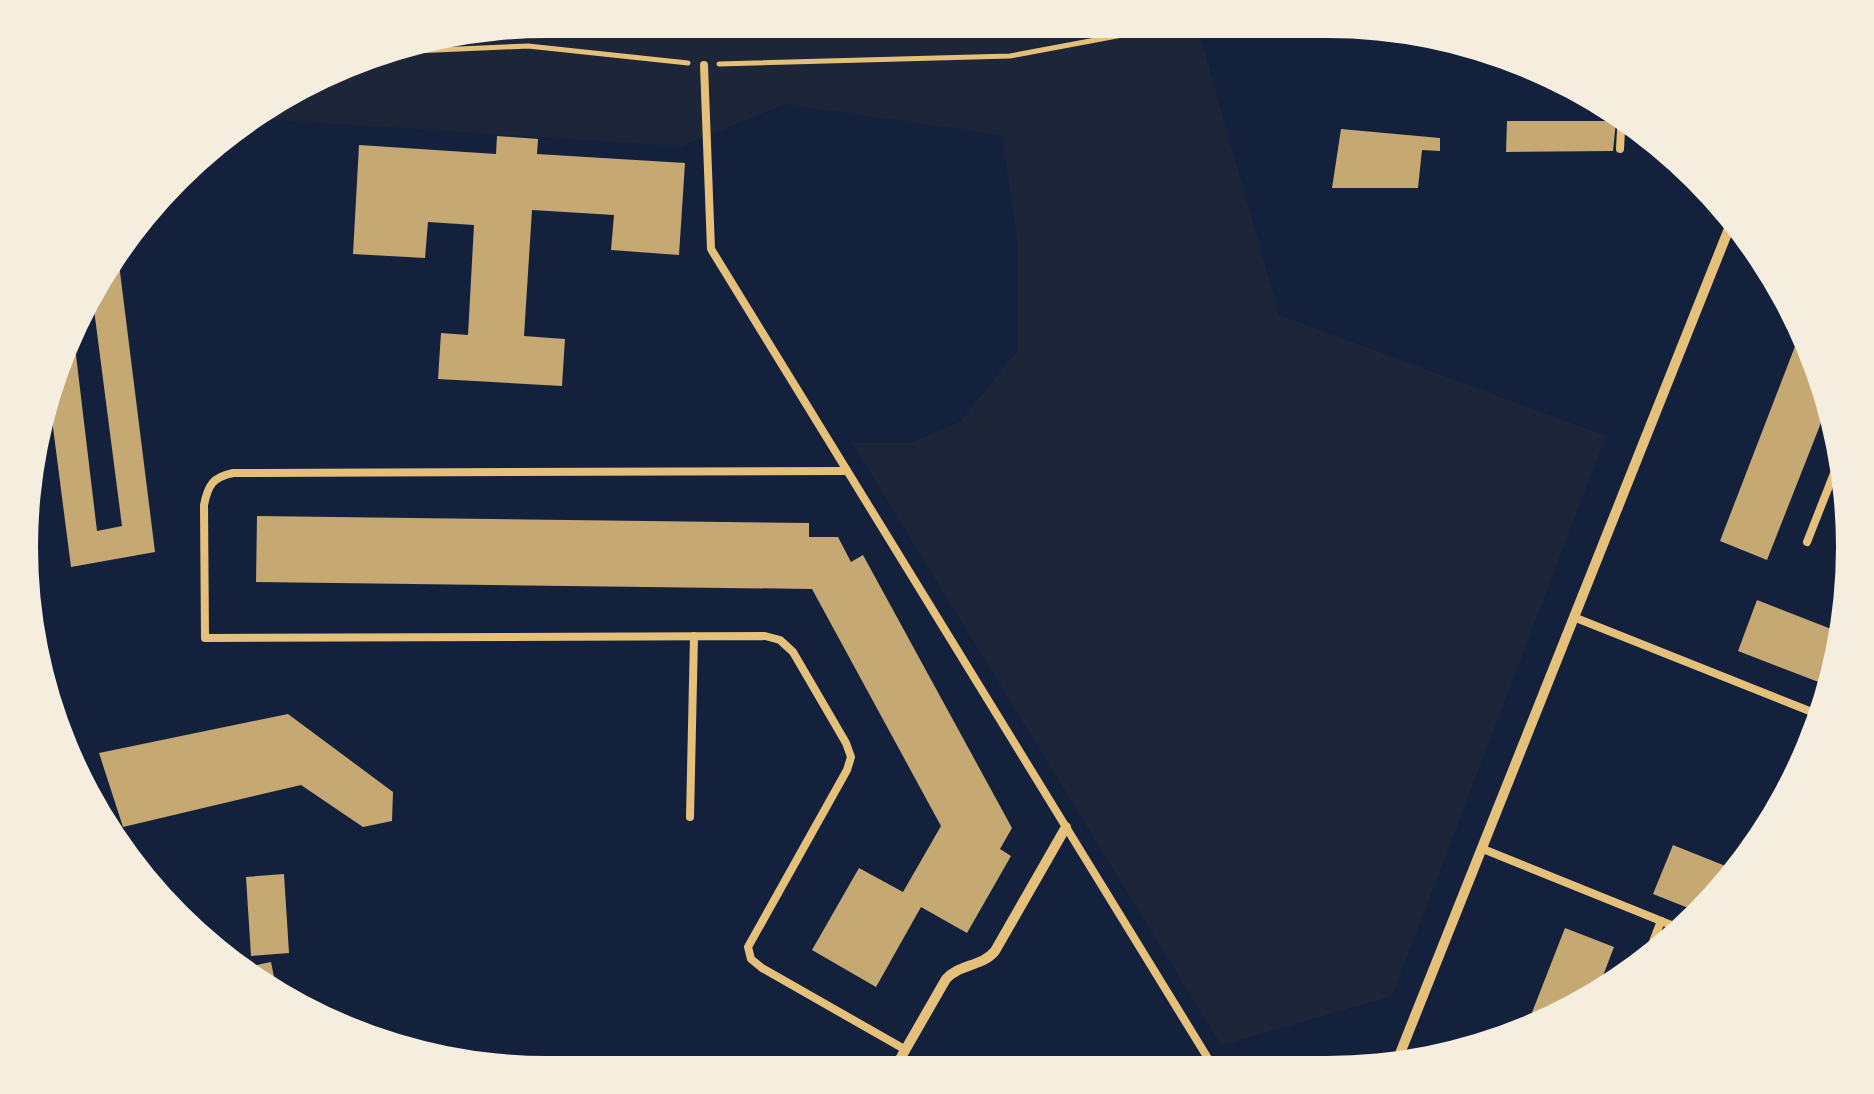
<svg xmlns="http://www.w3.org/2000/svg" width="1874" height="1094" viewBox="0 0 1874 1094" font-family="'Fira Sans Condensed',sans-serif">
<rect width="100%" height="100%" fill="#14213d"/>
<!-- green -->
<path fill="#1d2539" d="M547 20 1196 21 1279 315 1606 436 1392 996 1221 1045 852 443H910L960 422 1018 350 1017 237 1002 135 785 104 681 146 246 118 378 48Z"/>
<!-- building -->
<g fill="#c6a872">
<path d="M1507 121H1616L1613 151 1506 152Z"/>
<path d="M1341 129 1440 138V151L1422 150 1418 188H1332Z"/>
<path d="M497 136 538 139 537 154 685 163 679 255 611 250 614 215 532 210 524 336 565 339 562 386 438 379 441 333 468 335 474 225 428 222 425 258 353 254 359 145 496 154Z"/>
<path d="M117 248 155 552 71 567 47 381 73 330 97 531 122 526 92 294Z"/>
<path d="M1799 336 1828 405 1767 560 1720 541Z"/>
<path d="M257 516 809 523V537H838L851 562 863 555 1012 828 1000 849 1011 856 967 933 921 907 876 987 812 950 859 868 903 892 941 826 812 589 256 582Z"/>
<path d="M1757 600 1844 634V650L1829 686 1738 651Z"/>
<path d="M288 714 393 792 392 821 363 827 301 785 123 827 99 753Z"/>
<path d="M1673 845 1738 871 1701 913 1653 894Z"/>
<path d="M284 874 289 953 251 956 246 877Z"/>
<path d="M1565 928 1614 947 1593 1002 1524 1033Z"/>
<path d="M271 962 278 997 254 985 237 969Z"/>
</g>
<g fill="none" stroke-linecap="round" stroke-linejoin="round">
<!-- path -->
<g stroke="#e5c07b" stroke-width="5">
<path d="M368 53 528 46 688 63"/>
<path d="M719 64 1010 56 1197 21"/>
</g>
<!-- service -->
<g stroke="#e5c07b" stroke-width="8">
<path d="M704 65 711 249 1217 1073"/>
<path d="M1620 149 1622 111"/>
<path d="M847 471 233 473C213 477 208 485 204 505L205 638 765 636 780 640 793 652 846 743 851 757 847 770 748 947 751 959 762 968 906 1050"/>
<path d="M1807 542 1844 448"/>
<path d="M1576 618 1817 714"/>
<path d="M690 817 694 636"/>
<path d="M1483 849 1686 931"/>
<path d="M1644 965 1661 921"/>
</g>
<!-- minor -->
<g stroke="#e5c07b" stroke-width="10">
<path d="M1395 1066 1732 221"/>
<path d="M892 1073 946 979C959 964 982 967 995 951L1066 827"/>
</g>
</g>
<!-- crop -->
<path d="M0 0H1874V1094H0ZM547 38H1327A509 509 0 0 1 1836 547V547A509 509 0 0 1 1327 1056H547A509 509 0 0 1 38 547V547A509 509 0 0 1 547 38Z" fill="#f5edde" fill-rule="evenodd"/>
</svg>
